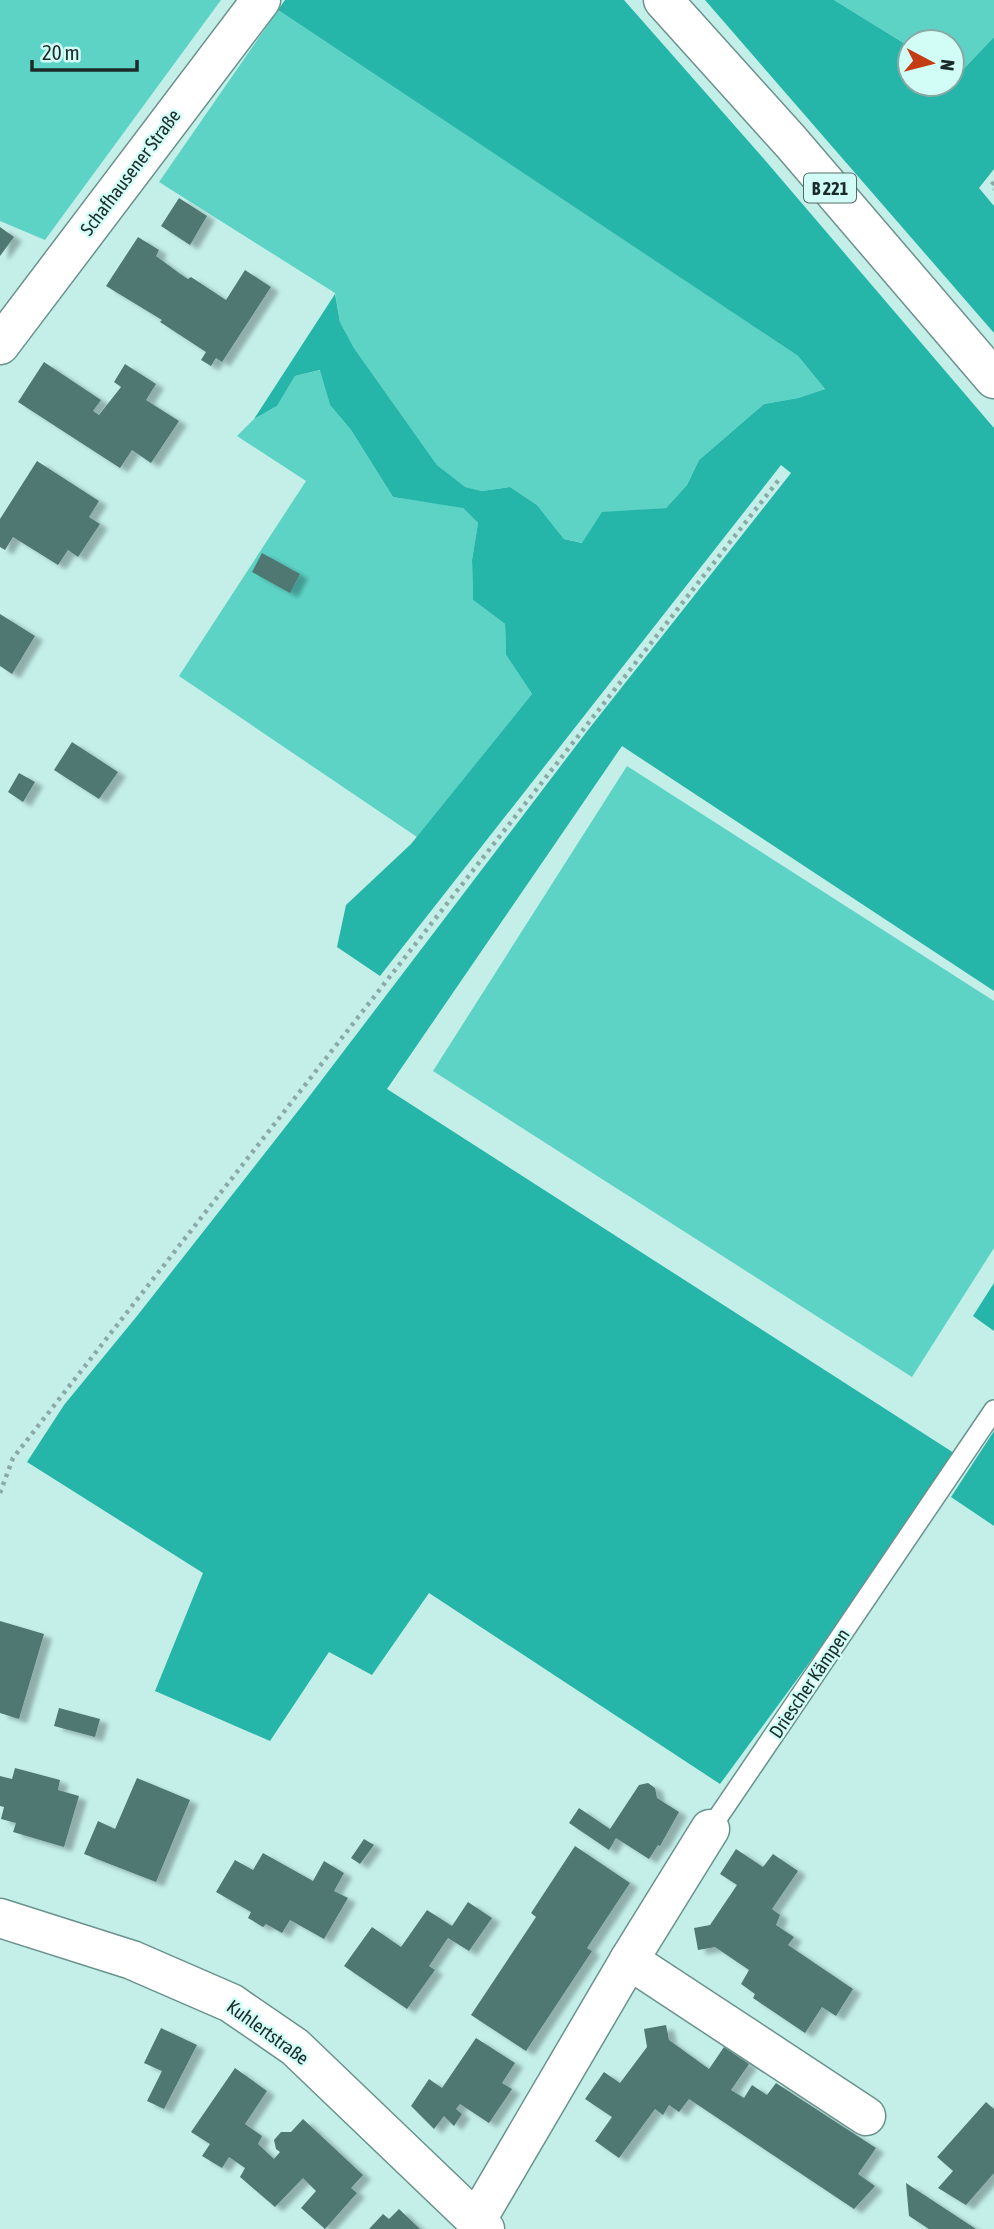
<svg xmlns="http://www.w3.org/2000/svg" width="994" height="2229" viewBox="0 0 994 2229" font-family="'Asap Condensed',sans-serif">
<defs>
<filter id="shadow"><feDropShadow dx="8" dy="4.5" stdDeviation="2" flood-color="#0004"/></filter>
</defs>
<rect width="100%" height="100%" fill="#c4efe9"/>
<!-- green -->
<g fill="#5dd3c6">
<path d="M0 0H221L45 240 0 221Z"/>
<path d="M834 0H994V37L955 78 952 76V42H910V47Z"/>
<path d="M278 10 798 356 825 389 798 398 764 404 699 460 687 485 666 508 641 510 583 543 564 539 537 505 510 487 482 491 464 487 437 465 354 348 340 322 335 293 159 182Z"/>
<path d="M321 370 330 405 351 430 393 497 462 507 478 523 472 560 473 600 505 624 506 655 532 694 417 837 179 676 306 481 237 436 254 419 277 406 295 376Z"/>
<path d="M627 766 994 1001V1248L912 1377 433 1071Z"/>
</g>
<!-- forest -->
<g fill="#26b6a9">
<path d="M285 0H624L764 159 994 428V991L622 746 387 1089 954 1453 862 1591 720 1784 429 1593 372 1675 329 1652 270 1741 155 1691 203 1573 27 1462 64 1405 137 1316 305 1102 588 730 791 473 781 465 380 976 337 947 346 905 411 844 532 694 506 655 505 624 473 600 472 560 478 523 463 508 393 497 351 430 330 405 320 370 295 376 277 406 254 419 335 294 340 322 354 348 437 465 465 487 482 491 510 487 537 505 564 539 582 543 602 512 666 508 687 485 699 460 764 404 798 398 825 389 798 356 278 10Z"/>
<path d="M705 0H834L910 47V84H952V76L955 78 994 37V169L979 188 994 206V333Z"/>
<path d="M994 1283V1331L973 1316Z"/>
<path d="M994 1431V1526L951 1497Z"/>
</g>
<!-- building -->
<g fill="#507873" filter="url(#shadow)">
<path d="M179 198 207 216 190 245 161 226Z"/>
<path d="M0 227 14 237 0 256Z"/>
<path d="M138 237 159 250 156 256 179 273 188 279 191 277 226 300 245 270 271 287 222 362 216 358 211 366 201 360 206 352 160 322 162 320 106 286Z"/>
<path d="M44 362 101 400 93 411 99 415 121 387 114 382 125 364 156 384 146 400 179 421 151 463 132 450 120 468 18 402Z"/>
<path d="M37 461 99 501 89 517 100 524 78 557 68 550 58 565 13 537 5 550 0 547V519Z"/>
<path d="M262 553 300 574 290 593 252 572Z"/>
<path d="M0 614 35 636 12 674 0 666Z"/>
<path d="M72 742 118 772 99 799 54 770Z"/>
<path d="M19 773 35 782 23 802 8 792Z"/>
<path d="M0 1621 44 1634 19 1719 0 1713Z"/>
<path d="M59 1708 100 1719 95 1737 54 1726Z"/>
<path d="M15 1768 60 1780 58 1790 79 1796 64 1847 13 1832 16 1823 1 1819 4 1807 0 1806V1776L12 1779Z"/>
<path d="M137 1778 190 1800 156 1882 84 1854 98 1821 115 1829Z"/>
<path d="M648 1783 655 1788 657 1798 679 1812 660 1846 658 1845 649 1859 616 1838 609 1850 569 1823 579 1808 610 1829 639 1785Z"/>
<path d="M364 1839 374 1845 360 1864 351 1858Z"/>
<path d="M575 1846 630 1883 587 1948 592 1951 526 2051 471 2015 536 1917 531 1913Z"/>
<path d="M736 1849 763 1867 773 1854 798 1871 772 1909 780 1915 776 1925 794 1937 788 1945 853 1989 836 2016 822 2007 805 2033 753 1998 755 1994 741 1984 749 1970 715 1947 698 1950 694 1928 710 1925 737 1885 720 1874Z"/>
<path d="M263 1853 313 1881 324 1861 344 1873 334 1891 348 1898 324 1939 290 1920 282 1933 266 1924 263 1927 248 1918 251 1912 216 1892 235 1860 253 1870Z"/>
<path d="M468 1902 492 1918 469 1951 448 1938 429 1966 435 1970 407 2009 344 1966 372 1927 401 1947 427 1910 452 1926Z"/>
<path d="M666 2025 669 2040 709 2069 724 2047 749 2064 731 2090 744 2098 752 2085 767 2095 776 2083 876 2148 858 2174 875 2186 854 2209 689 2099 679 2112 669 2105 663 2115 655 2109 619 2158 595 2141 612 2117 585 2099 604 2072 620 2083 647 2047 644 2029Z"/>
<path d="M161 2028 197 2045 164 2109 147 2101 162 2071 144 2063Z"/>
<path d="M476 2038 515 2063 502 2083 512 2089 489 2123 460 2104 456 2109 462 2114 454 2126 444 2116 434 2129 411 2106 429 2079 442 2088Z"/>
<path d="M235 2068 267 2091 245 2124 262 2136 258 2144 274 2159 280 2152 276 2149 274 2140 281 2132H291L303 2119 363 2175 351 2188 357 2193 325 2229 301 2208 316 2191 303 2178 275 2207 240 2177 245 2168 229 2157 222 2168 202 2156 210 2144 191 2132Z"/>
<path d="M986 2102 994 2109V2173L966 2205 938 2188 953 2171 937 2157Z"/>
<path d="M906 2183 976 2229H929L909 2216Z"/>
<path d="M399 2209 420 2229H369L383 2214 389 2219Z"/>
</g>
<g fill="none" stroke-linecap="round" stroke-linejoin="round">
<defs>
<path id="lane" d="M710 1829 994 1410"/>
<g id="street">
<path d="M0 345 261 0"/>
<path d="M0 1918 132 1960 231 2003 295 2047 485 2229"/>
<path d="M629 1960 866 2116"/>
<path d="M476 2221 629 1960 710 1829"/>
</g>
<path id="primary" d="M663 0 791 142 994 379"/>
</defs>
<!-- lane casing -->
<use href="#lane" stroke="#6a928d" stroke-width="22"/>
<!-- street casing -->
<use href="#street" stroke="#6a928d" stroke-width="41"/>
<!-- primary casing -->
<use href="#primary" stroke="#6a928d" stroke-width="41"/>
<!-- path -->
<g stroke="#89aaa6" stroke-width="4.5" stroke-dasharray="3.5 5" stroke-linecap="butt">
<path d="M994 182 991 186 994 189"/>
<path d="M0 1493 13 1458 781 477"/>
</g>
<!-- lane -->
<use href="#lane" stroke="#fff" stroke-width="19"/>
<!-- street -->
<use href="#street" stroke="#fff" stroke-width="38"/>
<!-- primary -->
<use href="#primary" stroke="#fff" stroke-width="38"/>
</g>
<g text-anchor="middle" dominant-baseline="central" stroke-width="5" stroke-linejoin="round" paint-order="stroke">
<!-- shield labels -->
<rect fill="#d1fdf6" stroke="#526a66" stroke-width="2" x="804" y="173.5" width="52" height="29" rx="5"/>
<g font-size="18" font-weight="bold" fill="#1b2b29">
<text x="830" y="188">B 221</text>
</g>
<!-- street labels -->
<g font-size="19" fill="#1b2b29" stroke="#d1fdf6">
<text transform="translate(130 172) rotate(-53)">Schafhausener Straße</text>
<text transform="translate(809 1683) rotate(-56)">Driescher Kämpen</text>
<text transform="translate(268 2032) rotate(36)">Kuhlertstraße</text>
</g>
</g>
<!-- north arrow -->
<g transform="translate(931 63) rotate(97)"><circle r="33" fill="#d1fdf6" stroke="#88a9a4" stroke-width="2"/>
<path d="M0-5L12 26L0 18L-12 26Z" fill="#c43c13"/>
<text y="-10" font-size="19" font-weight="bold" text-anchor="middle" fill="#1b2b29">N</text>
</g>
<!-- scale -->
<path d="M32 60v10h105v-10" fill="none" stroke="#1b2b29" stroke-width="3.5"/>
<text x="42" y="60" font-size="21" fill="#1b2b29" stroke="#d1fdf6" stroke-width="5" paint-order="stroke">20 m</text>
</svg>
